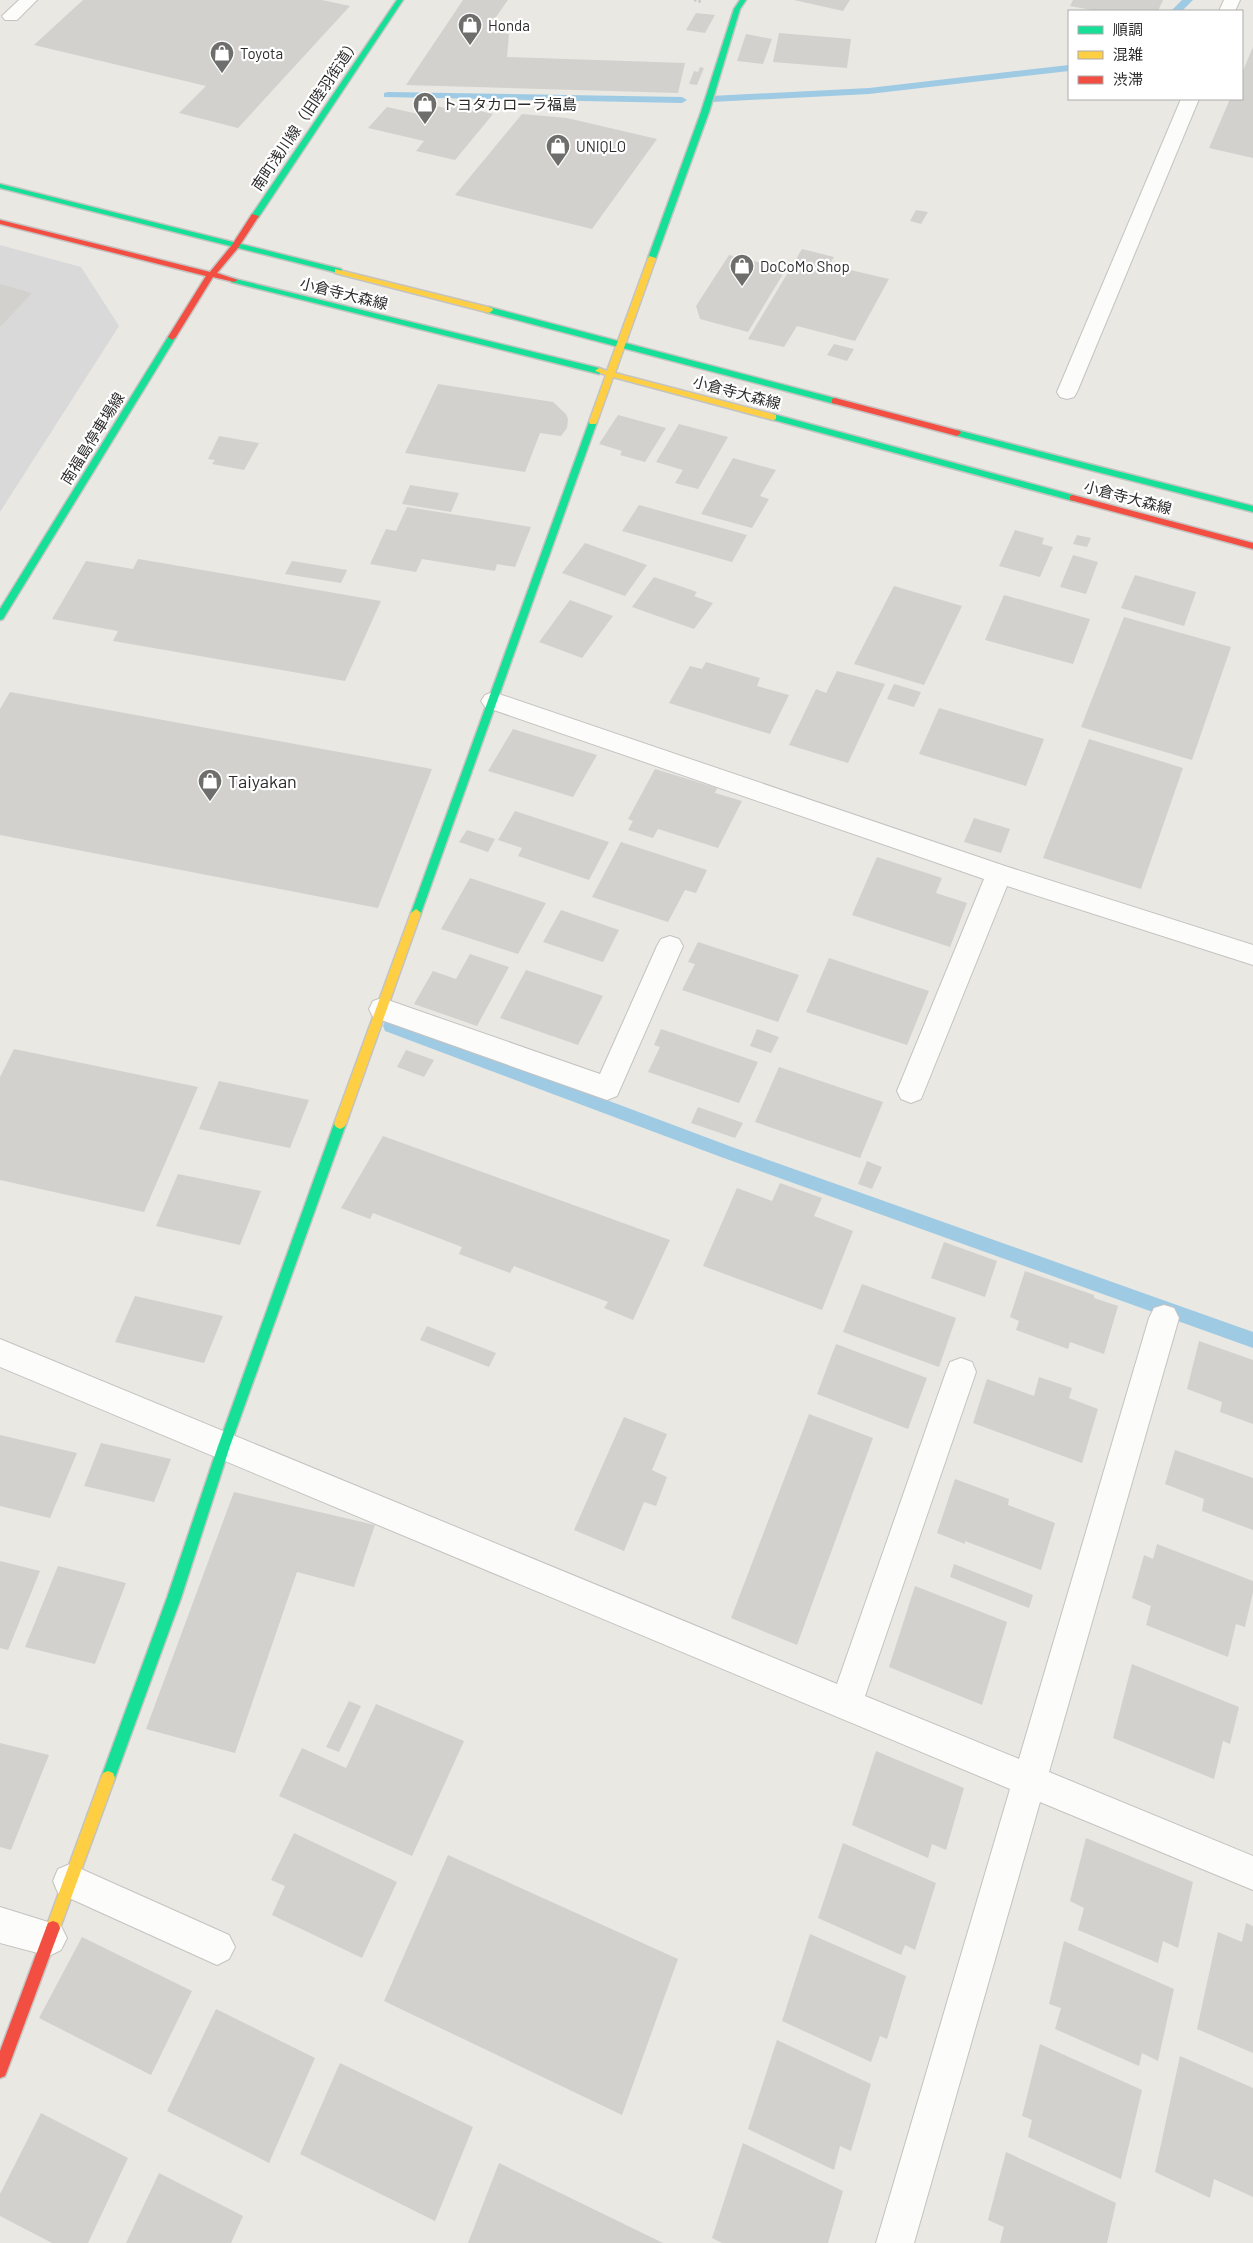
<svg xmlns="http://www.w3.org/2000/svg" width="1253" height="2243" viewBox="0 0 1253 2243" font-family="Barlow,'Noto Sans JP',sans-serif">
<rect width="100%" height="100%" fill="#e9e8e3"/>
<!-- industrial -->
<path fill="#dad9da" d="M0 245 81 267 119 326 0 512Z"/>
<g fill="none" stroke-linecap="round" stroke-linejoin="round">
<!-- stream -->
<g fill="#9ecae4" fill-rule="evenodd">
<path d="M1182 0H1193L1182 11H1171Z"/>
<path d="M1069 65V71L869 94 711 102 706 99 711 96 869 88Z"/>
<path d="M388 92 682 97 687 100 682 103 384 97V93Z"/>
<path d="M391 1019 732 1147 1253 1332V1348L721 1157 385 1031 383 1026 385 1021Z"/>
</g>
</g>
<!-- building -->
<g fill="#d2d1ce">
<path d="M83 0H322L350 6 238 128 179 113 206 86 34 45Z"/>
<path d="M463 0H508L486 31 509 34 507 57 685 63 678 93 406 85Z"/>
<path d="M794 0H850L843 11Z"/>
<path d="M1073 0H1163L1158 11H1097L1070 6Z"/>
<path d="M696 13 715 15 705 33 686 30Z"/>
<path d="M779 33 851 39 847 68 773 62Z"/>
<path d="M746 34 772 39 763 64 737 61Z"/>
<path d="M1253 47V158L1209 148 1230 99H1242V73Z"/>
<path d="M700 67 704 68 697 85 689 84 694 71 698 72Z"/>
<path d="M427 104 450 109 454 105 493 114 455 160 416 151 424 141 368 128 387 107 418 114Z"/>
<path d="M522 114 567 118 657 139 592 229 455 195Z"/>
<path d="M916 210 928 212 921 224 910 221Z"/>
<path d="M802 249 834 257 829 265 889 279 855 341 797 326 784 347 748 339Z"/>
<path d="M729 255 786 269 748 332 700 319 696 306Z"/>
<path d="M0 284 32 293 0 327Z"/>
<path d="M834 344 854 349 847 361 827 355Z"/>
<path d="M438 384 553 402 566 414 568 419 567 428 561 436 540 433 525 472 405 453Z"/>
<path d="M618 415 666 428 645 462 620 455 622 451 599 444Z"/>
<path d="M679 424 728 437 698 489 675 483 683 470 656 462Z"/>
<path d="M219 436 259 443 244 470 212 464 215 460 208 459Z"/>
<path d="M733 458 776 470 760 496 769 499 752 528 701 514Z"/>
<path d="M410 485 459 493 451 512 402 504Z"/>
<path d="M639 505 747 535 732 562 622 531Z"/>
<path d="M407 507 531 527 515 567 497 564 495 571 422 559 416 572 370 564 386 529 396 531Z"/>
<path d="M1015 530 1044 538 1042 544 1053 547 1040 577 999 566Z"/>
<path d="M1077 535 1091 538 1087 547 1073 544Z"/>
<path d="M585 543 647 565 625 596 562 573Z"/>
<path d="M1073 555 1098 562 1086 594 1060 587Z"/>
<path d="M138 559 156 562 381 601 345 681 113 641 118 631 52 619 86 561 133 569Z"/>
<path d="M292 561 347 570 341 583 285 574Z"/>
<path d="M1135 575 1196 592 1184 626 1121 608Z"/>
<path d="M654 577 697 592 694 596 713 603 694 629 632 607Z"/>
<path d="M894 586 962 606 924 685 854 664Z"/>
<path d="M1004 595 1090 619 1073 664 985 640Z"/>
<path d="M570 600 613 616 582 658 539 642Z"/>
<path d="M1124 617 1231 647 1192 760 1081 727Z"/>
<path d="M706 662 760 678 757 686 789 695 770 734 669 703 690 666 702 669Z"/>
<path d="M837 671 885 684 848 763 789 745 816 689 826 693Z"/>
<path d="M894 684 921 692 914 707 887 699Z"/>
<path d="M10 692 432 769 378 908 0 835V709Z"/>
<path d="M939 708 1044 739 1026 786 919 754Z"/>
<path d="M513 729 597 755 573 797 488 771Z"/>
<path d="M1089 739 1183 768 1141 889 1043 858Z"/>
<path d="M655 769 717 788 715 793 742 801 718 848 658 829 653 838 628 830 633 821 628 819Z"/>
<path d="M515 811 609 842 589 880 518 856 522 848 498 840Z"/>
<path d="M974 818 1010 829 1001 853 964 842Z"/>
<path d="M467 830 495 839 488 852 459 842Z"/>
<path d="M621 842 707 870 696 893 685 890 668 922 592 897Z"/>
<path d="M877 857 942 878 936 893 967 903 950 947 852 915Z"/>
<path d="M470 878 546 903 518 954 441 929Z"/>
<path d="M561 910 619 930 603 962 543 942Z"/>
<path d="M698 942 799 975 778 1022 682 990 695 964 688 962Z"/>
<path d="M470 954 509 967 477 1026 414 1004 433 971 456 979Z"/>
<path d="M829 958 929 991 907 1045 806 1012Z"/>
<path d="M526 970 603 996 578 1045 500 1018Z"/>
<path d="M661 1029 758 1062 739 1103 648 1072 660 1047 654 1045Z"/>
<path d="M757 1029 779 1037 771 1053 750 1046Z"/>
<path d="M14 1049 198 1087 144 1212 0 1180V1077Z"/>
<path d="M406 1050 434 1060 424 1077 397 1067Z"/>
<path d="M779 1067 883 1102 860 1158 755 1122Z"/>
<path d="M219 1081 309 1100 290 1148 199 1129Z"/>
<path d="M698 1107 743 1123 735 1138 691 1123Z"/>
<path d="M383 1136 670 1240 633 1320 604 1308 608 1302 514 1266 510 1273 459 1254 462 1247 373 1213 370 1219 341 1208Z"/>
<path d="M867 1161 882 1167 872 1189 858 1184Z"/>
<path d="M178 1174 261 1191 240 1245 156 1226Z"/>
<path d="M780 1183 822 1198 814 1216 853 1231 822 1310 703 1266 737 1188 772 1201Z"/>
<path d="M944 1242 997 1261 985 1297 931 1278Z"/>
<path d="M1025 1271 1094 1295V1298L1118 1306 1104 1354 1070 1342 1068 1349 1016 1330 1019 1321 1010 1317Z"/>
<path d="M862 1284 956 1318 939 1367 843 1332Z"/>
<path d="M135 1296 223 1316 204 1363 115 1342Z"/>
<path d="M427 1326 496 1353 489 1367 420 1340Z"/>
<path d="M1199 1341 1253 1360V1424L1220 1412 1222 1402 1187 1389Z"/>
<path d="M836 1344 927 1378 908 1429 817 1394Z"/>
<path d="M1039 1377 1072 1388 1069 1398 1098 1409 1082 1463 973 1423 987 1379 1034 1396Z"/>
<path d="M809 1414 873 1438 797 1645 731 1618Z"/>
<path d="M624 1417 667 1434 652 1470 667 1477 656 1506 644 1502 624 1551 574 1530Z"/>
<path d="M0 1435 77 1453 50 1518 0 1506Z"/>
<path d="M101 1443 171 1459 154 1502 84 1486Z"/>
<path d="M1175 1450 1253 1478V1530L1202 1511 1204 1499 1165 1484Z"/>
<path d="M955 1479 1009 1499 1008 1505 1055 1523 1041 1570 965 1541V1544L937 1533Z"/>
<path d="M234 1492 375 1525 354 1587 297 1572 235 1753 146 1729Z"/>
<path d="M1157 1544 1253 1581V1592L1245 1627 1236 1624 1228 1657 1146 1625 1151 1606 1132 1598 1144 1555 1153 1559Z"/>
<path d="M0 1561 40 1571 8 1650 0 1648Z"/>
<path d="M954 1564 1033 1595 1029 1608 950 1577Z"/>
<path d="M58 1566 126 1583 95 1664 25 1647Z"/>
<path d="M915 1586 1007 1622 982 1705 889 1667Z"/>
<path d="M1132 1664 1239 1707 1230 1744 1223 1741 1214 1779 1113 1738Z"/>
<path d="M349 1701 361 1706 339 1752 326 1747Z"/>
<path d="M376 1704 464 1741 412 1856 279 1796 302 1748 346 1768Z"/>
<path d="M0 1743 49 1755 11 1850 0 1847Z"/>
<path d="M876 1751 964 1788 946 1850 932 1844 928 1858 852 1825Z"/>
<path d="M294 1833 397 1882 362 1958 272 1915 285 1886 271 1880Z"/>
<path d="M1086 1838 1193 1882 1178 1948 1163 1941 1158 1963 1078 1930 1084 1908 1070 1901Z"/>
<path d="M843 1843 936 1883 915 1950 905 1945 901 1955 818 1918Z"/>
<path d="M448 1855 678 1959 622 2115 384 2001Z"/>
<path d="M1246 1923 1253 1926V2053L1197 2029 1218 1932 1242 1942Z"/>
<path d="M810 1934 906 1976 887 2039 880 2036 871 2062 782 2021Z"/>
<path d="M82 1937 192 1991 151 2075 39 2018Z"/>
<path d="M1064 1941 1174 1989 1158 2061 1142 2053 1139 2066 1055 2029 1061 2008 1049 2004Z"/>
<path d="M216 2009 315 2058 269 2163 167 2111Z"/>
<path d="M777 2040 871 2084 851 2151 840 2146 834 2170 748 2129Z"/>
<path d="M1040 2044 1142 2090 1121 2179 1028 2137 1032 2120 1022 2116Z"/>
<path d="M1180 2056 1253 2088V2197L1214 2179 1210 2198 1155 2172Z"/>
<path d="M340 2063 473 2127 435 2221 300 2154Z"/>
<path d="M41 2113 128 2158 88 2243H52L0 2216V2194Z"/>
<path d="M743 2143 843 2191 828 2243H722L712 2238Z"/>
<path d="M1006 2152 1116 2203 1107 2243H1000L1004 2227 988 2220Z"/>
<path d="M499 2163 663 2243H468Z"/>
<path d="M159 2173 243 2216 231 2243H126Z"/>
</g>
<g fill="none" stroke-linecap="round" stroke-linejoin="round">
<defs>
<g id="lane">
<path d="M19 0H37L17 20H5L2 16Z"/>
<path d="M1224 0H1240L1235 11H1219Z"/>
<path d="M1181 99H1199L1077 392 1074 397 1067 399 1060 397 1057 392Z"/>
</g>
<g id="street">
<path d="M493 692 1005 866 1253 945V965L1007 886 921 1099 911 1103 901 1099 897 1091 984 879 485 707 481 701 485 695Z"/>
<path d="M670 936 679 939 683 946 617 1096 607 1100 373 1017 369 1009 373 1001 382 998 600 1074 657 946 661 939Z"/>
<path d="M1164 1305 1174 1308 1179 1318 1049 1772 1253 1856V1890L1040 1802 914 2243H876L1010 1789 0 1367V1339L837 1684 946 1372 950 1362 961 1358 972 1362 976 1372 865 1696 1019 1759 1149 1318 1154 1308Z"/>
<path d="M70 1864 229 1935 235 1947 229 1959 217 1965 58 1893 53 1881 58 1869Z"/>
<path d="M0 1907 61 1926 67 1938 61 1950 49 1956 0 1943Z"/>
</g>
<g id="fast">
<path d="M397 0H403L258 218H252L251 216Z"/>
<path d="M740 0H746L740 9 709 112 656 258 649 260 648 258 701 112 734 9Z"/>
<path d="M0 184 341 269 342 271 338 273 0 188Z"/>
<path d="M231 278 599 368 603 371 599 374 231 282Z"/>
<path d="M489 307 838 399 839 401 835 404 486 312 485 310Z"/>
<path d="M172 334 176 337 3 619 0 620V609L168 337Z"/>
<path d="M773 414 1073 495 1077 498 1073 501 770 419 769 417Z"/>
<path d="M593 419 597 422 421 913 420 916H412L411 913 589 422Z"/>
<path d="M957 430 1253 506V512L954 435 953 433Z"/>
<path d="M340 1119 344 1121 346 1124 230 1446 181 1598 115 1778 113 1783 108 1785 103 1783 101 1778 167 1598 218 1446 334 1124 336 1121Z"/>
</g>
<g id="slow">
<path d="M649 256 656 258 615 373 776 415V419L773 420 613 377 597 422 596 424H590L589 422 606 375 595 371 599 368 607 371Z"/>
<path d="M335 269 492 308 493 310 489 313 486 312 335 273Z"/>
<path d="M416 909 421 913 346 1124 344 1127 340 1129 336 1127 334 1124 411 913Z"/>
<path d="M108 1771 113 1773 115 1778 60 1928 58 1933 53 1935 48 1933 46 1928 101 1778 103 1773Z"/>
</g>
<g id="jam">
<path d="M252 214 259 216 238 248 217 273 238 280 234 282 213 277 176 337 172 340 168 337 206 276 0 224V220L210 272 232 245Z"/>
<path d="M835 398 960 431 961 433 957 436 832 403V399Z"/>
<path d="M1073 495 1253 543V549L1070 500V496Z"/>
<path d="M53 1921 58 1923 60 1928 7 2071 5 2076 0 2078V2051L46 1928 48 1923Z"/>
</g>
</defs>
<!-- lane casing -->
<use href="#lane" stroke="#c4c3c2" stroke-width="2"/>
<!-- street casing -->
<use href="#street" stroke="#c4c3c2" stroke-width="2"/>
<!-- fast casing -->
<use href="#fast" stroke="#c4c3c2" stroke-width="3"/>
<!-- slow casing -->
<use href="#slow" stroke="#c4c3c2" stroke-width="3"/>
<!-- jam casing -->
<use href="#jam" stroke="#c4c3c2" stroke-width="3"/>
<!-- path -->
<path stroke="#c8c8c7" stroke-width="2.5" stroke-dasharray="2.5 2" stroke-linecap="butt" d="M694 0 702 2"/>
<!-- lane -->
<use href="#lane" fill="#fcfcfb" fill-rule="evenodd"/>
<!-- street -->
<use href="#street" fill="#fcfcfb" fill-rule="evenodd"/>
<!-- fast -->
<use href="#fast" fill="#16e098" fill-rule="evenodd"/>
<!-- slow -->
<use href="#slow" fill="#ffcf43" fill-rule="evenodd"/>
<!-- jam -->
<use href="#jam" fill="#f24e42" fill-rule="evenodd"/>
</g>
<!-- icons -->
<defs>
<symbol id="shop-pin" viewBox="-11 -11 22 30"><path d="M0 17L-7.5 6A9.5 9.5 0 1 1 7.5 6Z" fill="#6e6e6c" stroke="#fff"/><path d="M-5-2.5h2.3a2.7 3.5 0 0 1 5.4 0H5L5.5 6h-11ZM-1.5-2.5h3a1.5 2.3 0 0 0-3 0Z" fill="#fff"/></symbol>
</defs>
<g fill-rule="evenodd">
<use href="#shop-pin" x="456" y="11" width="28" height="38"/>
<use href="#shop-pin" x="208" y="39" width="28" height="38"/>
<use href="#shop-pin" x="411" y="90" width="28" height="38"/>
<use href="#shop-pin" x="544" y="132" width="28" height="38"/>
<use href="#shop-pin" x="728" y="252" width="28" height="38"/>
<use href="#shop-pin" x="196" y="767" width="28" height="38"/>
</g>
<g text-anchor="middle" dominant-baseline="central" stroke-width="4.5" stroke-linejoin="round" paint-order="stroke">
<!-- far-poi labels -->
<g font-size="15" fill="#2c2c2c" stroke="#fff" text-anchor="start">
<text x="488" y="25">Honda</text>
<text x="240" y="53">Toyota</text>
<text x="442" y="104">トヨタカローラ福島</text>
<text x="576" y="146">UNIQLO</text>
<text x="760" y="266">DoCoMo Shop</text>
</g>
<!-- far-street labels -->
<g font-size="15" fill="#2c2c2c" stroke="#fff">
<text transform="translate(305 114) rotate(-56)">南町浅川線（旧陸羽街道）</text>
<text transform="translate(344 293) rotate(14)">小倉寺大森線</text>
<text transform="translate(737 392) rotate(15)">小倉寺大森線</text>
<text transform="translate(92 438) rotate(-58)">南福島停車場線</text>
<text transform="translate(1128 497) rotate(15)">小倉寺大森線</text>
</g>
<!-- poi labels -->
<g font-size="18" fill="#2c2c2c" stroke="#fff" text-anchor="start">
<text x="228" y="781">Taiyakan</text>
</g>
</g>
<!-- legend -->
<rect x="1068" y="10" width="175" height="90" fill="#ffffff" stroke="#ababab"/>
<rect x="1078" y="26" width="25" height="8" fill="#16e098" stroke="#ababab"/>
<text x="1113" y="35" font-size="15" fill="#2c2c2c">順調</text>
<rect x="1078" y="51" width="25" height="8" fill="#ffcf43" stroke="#ababab"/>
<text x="1113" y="60" font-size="15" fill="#2c2c2c">混雑</text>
<rect x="1078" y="76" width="25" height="8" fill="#f24e42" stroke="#ababab"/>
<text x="1113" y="85" font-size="15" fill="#2c2c2c">渋滞</text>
</svg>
